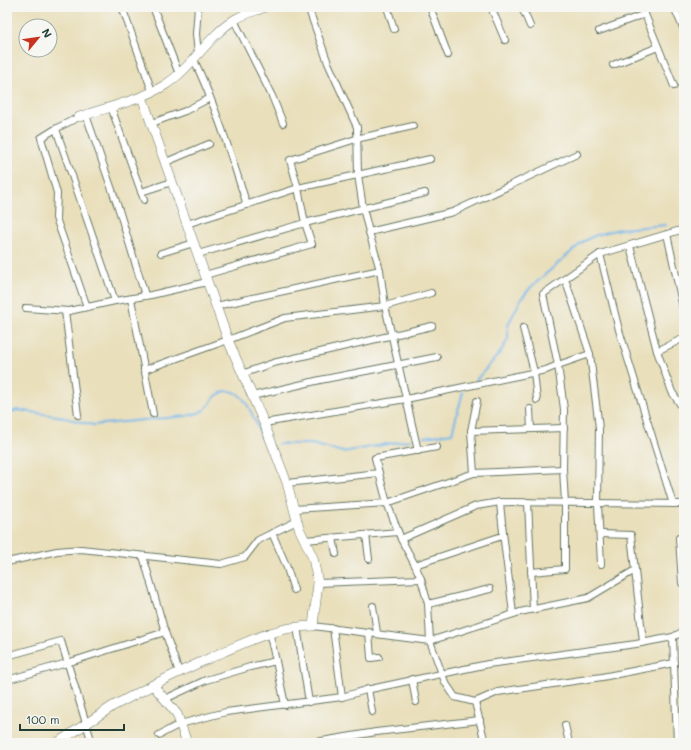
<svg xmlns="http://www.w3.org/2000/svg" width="691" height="750" viewBox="0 0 691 750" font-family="Mali,sans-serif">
<rect width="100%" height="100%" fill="#f6f6f2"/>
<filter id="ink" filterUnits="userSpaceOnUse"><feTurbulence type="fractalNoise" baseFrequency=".025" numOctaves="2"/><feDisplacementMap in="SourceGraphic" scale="8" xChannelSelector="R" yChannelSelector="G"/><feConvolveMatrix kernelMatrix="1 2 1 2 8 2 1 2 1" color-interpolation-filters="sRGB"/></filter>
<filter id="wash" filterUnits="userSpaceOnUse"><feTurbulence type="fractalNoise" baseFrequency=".012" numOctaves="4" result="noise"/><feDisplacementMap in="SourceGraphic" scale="16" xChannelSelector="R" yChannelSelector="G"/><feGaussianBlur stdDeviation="0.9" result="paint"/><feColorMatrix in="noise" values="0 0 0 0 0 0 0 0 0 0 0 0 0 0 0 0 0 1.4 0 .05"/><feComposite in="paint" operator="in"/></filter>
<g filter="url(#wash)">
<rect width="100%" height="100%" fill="#e9dfbb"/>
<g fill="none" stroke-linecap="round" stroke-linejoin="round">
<!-- stream -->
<g stroke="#76b7ea" stroke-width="2">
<path d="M476 380 500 353 508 339V325L521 299 531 287 571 252 584 241 594 236 607 232 620 229 666 225"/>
<path d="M7 414 17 410 57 416 93 425 186 416C194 414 203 413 208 406 211 403 212 398 216 396 243 376 254 420 262 438L266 443"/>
<path d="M425 437 452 433 463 392"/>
<path d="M278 444H311L343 452 410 440"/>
</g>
</g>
</g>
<g filter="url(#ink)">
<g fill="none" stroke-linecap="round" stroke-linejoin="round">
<defs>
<g id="street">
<path d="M122 7 152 91"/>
<path d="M153 7 179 74"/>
<path d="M308 7 328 63 357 127 358 175 363 208 369 232 380 270 385 306 418 451"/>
<path d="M387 7 394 29"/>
<path d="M430 7 448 55"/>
<path d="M491 7 505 40"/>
<path d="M522 7 530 26"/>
<path d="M642 7 674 86"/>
<path d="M674 7 684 30"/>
<path d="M523 11 532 7"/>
<path d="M234 20 272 96 283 123"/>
<path d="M599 31 645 14"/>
<path d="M198 54 196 34 198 7"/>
<path d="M194 60C216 106 231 156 247 205"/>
<path d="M613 65 658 47"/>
<path d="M111 107 144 200"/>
<path d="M86 115 119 210 145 295"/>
<path d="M79 117 57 128 41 138 57 193 56 218 87 307"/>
<path d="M152 123 185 111 210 98"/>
<path d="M413 126 356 139 290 160 298 188 430 159"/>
<path d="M56 129 115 301"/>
<path d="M166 162 209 144"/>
<path d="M141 192 172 182"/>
<path d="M187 224 298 188 305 223 198 254"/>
<path d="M369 232 453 212 577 154"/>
<path d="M667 234 684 312"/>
<path d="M630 246 657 351 672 392 684 410"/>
<path d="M161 253 194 243"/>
<path d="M600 254 619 330 673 504"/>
<path d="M205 275 312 244 305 223 425 193"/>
<path d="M565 279 590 354 599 428 598 504 601 564"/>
<path d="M131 299 153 414"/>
<path d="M216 306 380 270"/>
<path d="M26 308 69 311 115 301 151 295 207 282"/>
<path d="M65 311 78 415"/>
<path d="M523 328 534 372 537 400"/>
<path d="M657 351 684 338"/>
<path d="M144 370 228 340 285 318 385 306 431 293"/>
<path d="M242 374 273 363 432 326"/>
<path d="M252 396 320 380 437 357"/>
<path d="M530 409 531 429"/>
<path d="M264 423 406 399 546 370 558 365 543 294 600 254 684 229"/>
<path d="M471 431 477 401"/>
<path d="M437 447 375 458 387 503 401 539 415 565 421 579 428 604 430 641 520 612 588 598 635 570"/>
<path d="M474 473 471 431 564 428"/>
<path d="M287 483 379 473"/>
<path d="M500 502C503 540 509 576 513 614"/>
<path d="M528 502 533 609"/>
<path d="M294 509 387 503 474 473 563 469"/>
<path d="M272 533 286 565 294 590"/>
<path d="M600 534 631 535 643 642"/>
<path d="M366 535 369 559"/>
<path d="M333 538 336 554"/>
<path d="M401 539 476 506 500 502 684 504"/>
<path d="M305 540 398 532"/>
<path d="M143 556 165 632 179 672"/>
<path d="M7 562 57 551 81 549 221 564 245 557 258 540 297 521"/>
<path d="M415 565 502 536"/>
<path d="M531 572 565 569V503L563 469 564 409 558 365 590 354"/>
<path d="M318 583 421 579"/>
<path d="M682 583 679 538H684"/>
<path d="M428 604 490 589"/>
<path d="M373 606 377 633"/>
<path d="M313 626 430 641 445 682 455 697 475 702 485 743"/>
<path d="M297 627 309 702"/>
<path d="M333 628 342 697"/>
<path d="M269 632 276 661 285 705"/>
<path d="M369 632 371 658 379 657"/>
<path d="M673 637 677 743"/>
<path d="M7 656 61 641 92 743"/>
<path d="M412 679 416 702"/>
<path d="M7 680 67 663 165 632"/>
<path d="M368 689 372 712"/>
<path d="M165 699 206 680 250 667 276 661"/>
<path d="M475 702 498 692 602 677 674 663"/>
<path d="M565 725 569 743"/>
<path d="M159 735 180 724 226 712 342 697 366 690 488 664 636 644 673 637 684 631"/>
<path d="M310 743 376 732 480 720"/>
</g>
<g id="secondary">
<path d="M142 97 228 340 264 423 287 483 299 528 313 558 318 583 313 626C280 626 253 639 223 652 199 663 176 673 153 685"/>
<path d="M79 117C108 107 139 101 165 85 192 68 207 37 234 20 243 14 255 11 265 7"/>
<path d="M57 743 113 706 153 685 177 714 187 743"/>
</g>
</defs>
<!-- street casing -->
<use href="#street" stroke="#667663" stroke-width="8"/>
<!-- secondary casing -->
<use href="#secondary" stroke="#667663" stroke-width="10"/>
<!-- street -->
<use href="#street" stroke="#fff" stroke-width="6"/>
<!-- secondary -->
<use href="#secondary" stroke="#fff" stroke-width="9"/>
</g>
</g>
<!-- margin -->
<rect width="691" height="750" fill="none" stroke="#f6f6f2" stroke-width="24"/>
<!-- north arrow -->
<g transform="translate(38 38) rotate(61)"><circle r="19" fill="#f6f6f2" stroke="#a0aca6"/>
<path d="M0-3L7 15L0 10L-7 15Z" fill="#c8321e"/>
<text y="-6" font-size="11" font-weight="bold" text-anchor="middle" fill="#1f3d34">N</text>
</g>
<!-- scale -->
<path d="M20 724v6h104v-6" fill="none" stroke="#1f3d34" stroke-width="2"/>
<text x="26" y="724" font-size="12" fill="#1f3d34" stroke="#f6f6f2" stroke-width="3" paint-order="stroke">100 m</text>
</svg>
